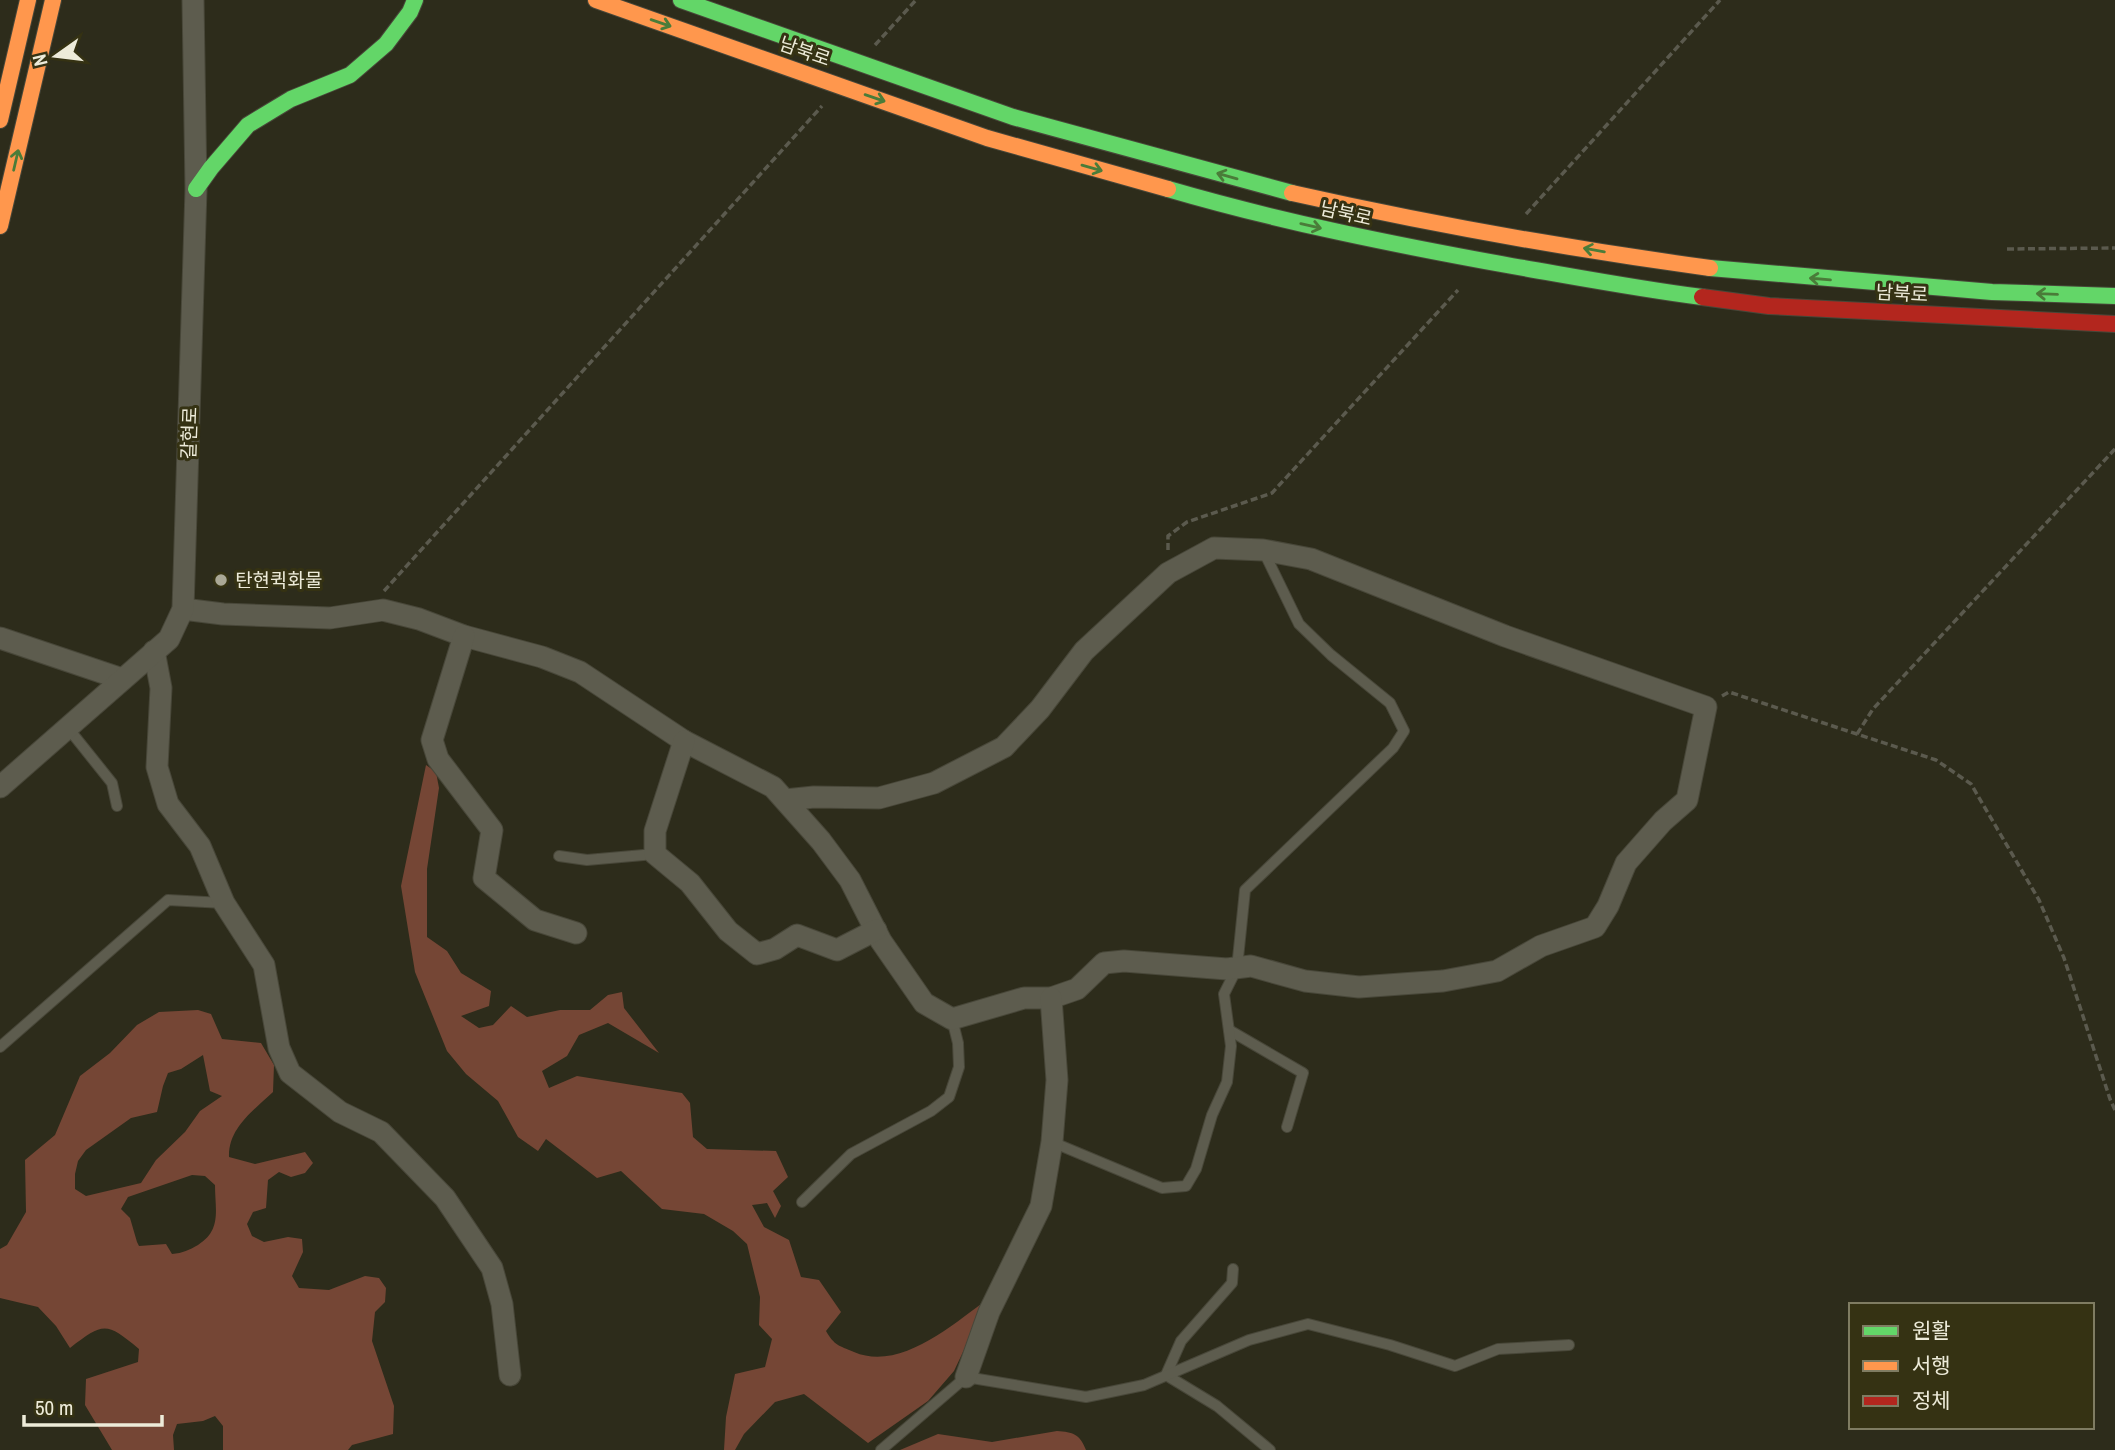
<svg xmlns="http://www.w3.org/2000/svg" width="2115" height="1450" viewBox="0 0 2115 1450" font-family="'Archivo Narrow','Noto Sans KR',sans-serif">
<rect width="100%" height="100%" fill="#2d2c1b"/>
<!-- forest -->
<g fill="#754635" fill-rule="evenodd">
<path d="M426 765 436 772 439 788 427 869V937L447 951 461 973 491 991 489 1006 461 1016 479 1028 493 1025 511 1006 527 1017 560 1010H590L608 995 622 992 624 1008 659 1053 608 1023 579 1035 567 1056 542 1071 549 1088 577 1076 682 1093 690 1103 693 1137 707 1149 776 1151 788 1177 773 1191 781 1206 775 1218 767 1203 752 1205 764 1227 789 1240 801 1277 819 1280 841 1312 826 1331C835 1346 838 1345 854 1352 900 1372 953 1324 988 1299L954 1371 928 1401 868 1443 804 1394 775 1402 744 1434 735 1450H724L726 1417 735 1374 765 1367 772 1339 759 1325 760 1297 747 1244 733 1231 704 1214 662 1209 621 1171 597 1178 546 1139 538 1151 518 1137 498 1101 466 1074 447 1051 415 972 401 886Z"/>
<path d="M198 1010 211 1014 222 1039 261 1043 274 1065 273 1092C254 1110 228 1128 229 1157L255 1164 305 1152 313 1163 305 1173 291 1177 279 1172 268 1180 266 1208 253 1212 247 1224 252 1236 264 1242 288 1237 302 1239 303 1252 292 1276 299 1288 329 1290 365 1276 379 1278 386 1288 385 1302 375 1312 372 1341 394 1406 393 1434 352 1445 348 1450H223V1426L215 1416 203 1421 177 1424 173 1435 174 1450H112L85 1405 86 1379 138 1362 139 1349C106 1322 104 1322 70 1348L56 1326 38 1307 0 1298V1249L7 1245 26 1212 25 1160 55 1135 80 1076 110 1053 137 1025 159 1012ZM203 1055 210 1091 222 1096 200 1111 185 1132 156 1160 141 1183 86 1196 75 1189V1174L78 1161 86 1150 131 1118 157 1112 163 1086 168 1073 181 1069ZM192 1175 205 1176 215 1185C215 1210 222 1230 198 1245 189 1250 183 1253 172 1254L166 1244 139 1246 137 1242 130 1218 121 1209 128 1197Z"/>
<path d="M1057 1431C1073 1432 1080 1434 1086 1450H900L938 1434 992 1442Z"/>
</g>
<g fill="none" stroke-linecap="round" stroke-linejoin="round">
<defs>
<g id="lane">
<path d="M68 728 112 783 117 806"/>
<path d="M559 856 587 860 655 854"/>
<path d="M1229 1030 1303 1073 1287 1127"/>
<path d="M0 1047 168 900 224 903"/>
<path d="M1052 1142 1162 1188 1186 1186 1196 1169 1212 1115 1227 1082 1231 1046 1224 994 1237 968 1245 890 1393 748 1404 731 1390 703 1331 655 1299 624 1263 550"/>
<path d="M802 1202 851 1154 931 1111 949 1097 959 1067 958 1043 952 1019"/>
<path d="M1233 1269 1232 1283 1181 1341 1166 1375 1217 1406 1270 1450"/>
<path d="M881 1450 966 1377 1086 1397 1144 1385 1249 1340 1308 1324 1390 1345 1455 1366 1498 1349 1569 1345"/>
</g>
<g id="street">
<path d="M183 609 223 614 330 618 383 610 419 619 464 636 542 657 580 672 684 741 773 787 821 841 850 880 881 941 924 1003 952 1019 1024 998H1051L1077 989 1104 963 1124 961 1227 969 1251 966 1305 981 1359 987 1443 981 1497 971 1541 946 1595 927 1608 906 1626 863 1663 821 1687 800 1706 707 1505 636 1311 559 1263 550 1214 548 1168 573 1084 651 1040 709 1004 747 934 783 879 798 814 797 785 800"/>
<path d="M464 636 432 740 438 759 492 830 484 878 535 920 576 933"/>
<path d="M0 638 122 679"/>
<path d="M154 651 161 688 157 767 168 804 200 846 224 903 264 965 279 1048 290 1073 340 1112 381 1132 445 1198 492 1268 502 1304 510 1375"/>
<path d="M684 741 655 831V854L690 883 728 931 757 954 775 949 797 935 837 950 876 930"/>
<path d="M0 787 169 639 183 609 196 189 193 0"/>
<path d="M966 1377 989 1312 1041 1206 1052 1142 1057 1080 1051 998"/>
</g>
<g id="fast">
<path d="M681 0 1013 117 1292 193"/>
<path d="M196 189 211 168 248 125 291 99 350 75 386 44 410 12 415 0"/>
<path d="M1168 189C1281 222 1396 245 1512 266 1576 277 1639 289 1702 297"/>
<path d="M1710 268 1992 292 2115 296"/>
</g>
<g id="slow">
<path d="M596 0 987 138 1168 189"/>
<path d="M0 120 28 0"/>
<path d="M1292 193C1430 224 1570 249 1710 268"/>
<path d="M0 226 53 0"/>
</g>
<path id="jam" d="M1702 297 1769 306 2115 324"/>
</defs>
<!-- lane casing -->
<use href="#lane" stroke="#484739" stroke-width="12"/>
<!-- street casing -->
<use href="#street" stroke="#484739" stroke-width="23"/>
<!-- fast casing -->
<use href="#fast" stroke="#484739" stroke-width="18"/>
<!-- slow casing -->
<use href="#slow" stroke="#484739" stroke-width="18"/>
<!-- jam casing -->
<use href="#jam" stroke="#484739" stroke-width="18"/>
<!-- path -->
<g stroke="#5b5a4e" stroke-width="3.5" stroke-dasharray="7 3.5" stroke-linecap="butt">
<path d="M875 45 916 0"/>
<path d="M1526 214 1720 0"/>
<path d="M2007 249 2115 248"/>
<path d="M1168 550V536L1187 522 1272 493 1458 290"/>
<path d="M384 591 822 106"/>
<path d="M1722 696 1729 692 1936 760 1971 784 2039 900 2064 958 2110 1099 2115 1110"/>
<path d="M1857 734 1873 709 2115 449"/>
</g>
<!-- lane -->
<use href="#lane" stroke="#5d5c4e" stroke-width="10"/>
<!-- street -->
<use href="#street" stroke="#5d5c4e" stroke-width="21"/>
<!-- fast -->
<use href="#fast" stroke="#63d668" stroke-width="16"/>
<!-- slow -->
<use href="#slow" stroke="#ff974d" stroke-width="16"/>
<!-- jam -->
<use href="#jam" stroke="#b3261e" stroke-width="16"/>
</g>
<!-- one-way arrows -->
<defs><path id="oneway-shaft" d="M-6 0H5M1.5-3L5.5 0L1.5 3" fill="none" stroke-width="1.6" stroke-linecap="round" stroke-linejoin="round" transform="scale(1.75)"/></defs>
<g stroke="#4a7c39">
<use href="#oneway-shaft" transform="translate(661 23) rotate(19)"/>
<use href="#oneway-shaft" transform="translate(875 98) rotate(19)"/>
<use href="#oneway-shaft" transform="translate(16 160) rotate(-77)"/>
<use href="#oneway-shaft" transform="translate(1092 168) rotate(16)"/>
<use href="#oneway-shaft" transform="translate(1227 176) rotate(-164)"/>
<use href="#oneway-shaft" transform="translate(1311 226) rotate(13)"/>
<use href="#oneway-shaft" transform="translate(1594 250) rotate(-170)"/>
<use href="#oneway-shaft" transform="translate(1820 279) rotate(-175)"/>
<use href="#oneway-shaft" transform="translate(2047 294) rotate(-178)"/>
</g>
<!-- markers -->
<circle fill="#aaa896" stroke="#353213" stroke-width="2.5" cx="221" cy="580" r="7"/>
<g text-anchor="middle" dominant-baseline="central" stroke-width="6" stroke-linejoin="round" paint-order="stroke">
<!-- street labels -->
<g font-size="19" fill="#edebd9" stroke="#353213">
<text transform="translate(805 51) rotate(19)">남북로</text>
<text transform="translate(1346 213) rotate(13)">남북로</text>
<text transform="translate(1902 293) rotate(3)">남북로</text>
<text transform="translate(189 433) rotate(-88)">갈현로</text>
</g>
<!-- poi labels -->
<g font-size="19" fill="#edebd9" stroke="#353213" text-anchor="start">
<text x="235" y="580">탄현퀵화물</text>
</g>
</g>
<!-- legend -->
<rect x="1849" y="1303" width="245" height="126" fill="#353213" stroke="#7f7c62" stroke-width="2"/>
<rect x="1863" y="1326" width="35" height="10" fill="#63d668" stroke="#7f7c62" stroke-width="2"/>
<text x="1912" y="1338" font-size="21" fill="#edebd9">원활</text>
<rect x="1863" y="1361" width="35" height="10" fill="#ff974d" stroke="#7f7c62" stroke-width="2"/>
<text x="1912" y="1373" font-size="21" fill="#edebd9">서행</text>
<rect x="1863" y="1396" width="35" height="10" fill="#b3261e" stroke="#7f7c62" stroke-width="2"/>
<text x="1912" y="1408" font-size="21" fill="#edebd9">정체</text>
<!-- north arrow -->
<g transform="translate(56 56) rotate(256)" stroke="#353213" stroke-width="5" paint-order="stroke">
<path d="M0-5L12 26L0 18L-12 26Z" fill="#edebd9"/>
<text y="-10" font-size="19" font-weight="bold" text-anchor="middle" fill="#edebd9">N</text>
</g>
<!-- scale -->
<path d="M24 1415v10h138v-10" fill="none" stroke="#edebd9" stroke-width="3.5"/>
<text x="35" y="1415" font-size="21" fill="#edebd9" stroke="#353213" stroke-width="5" paint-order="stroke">50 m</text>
</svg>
